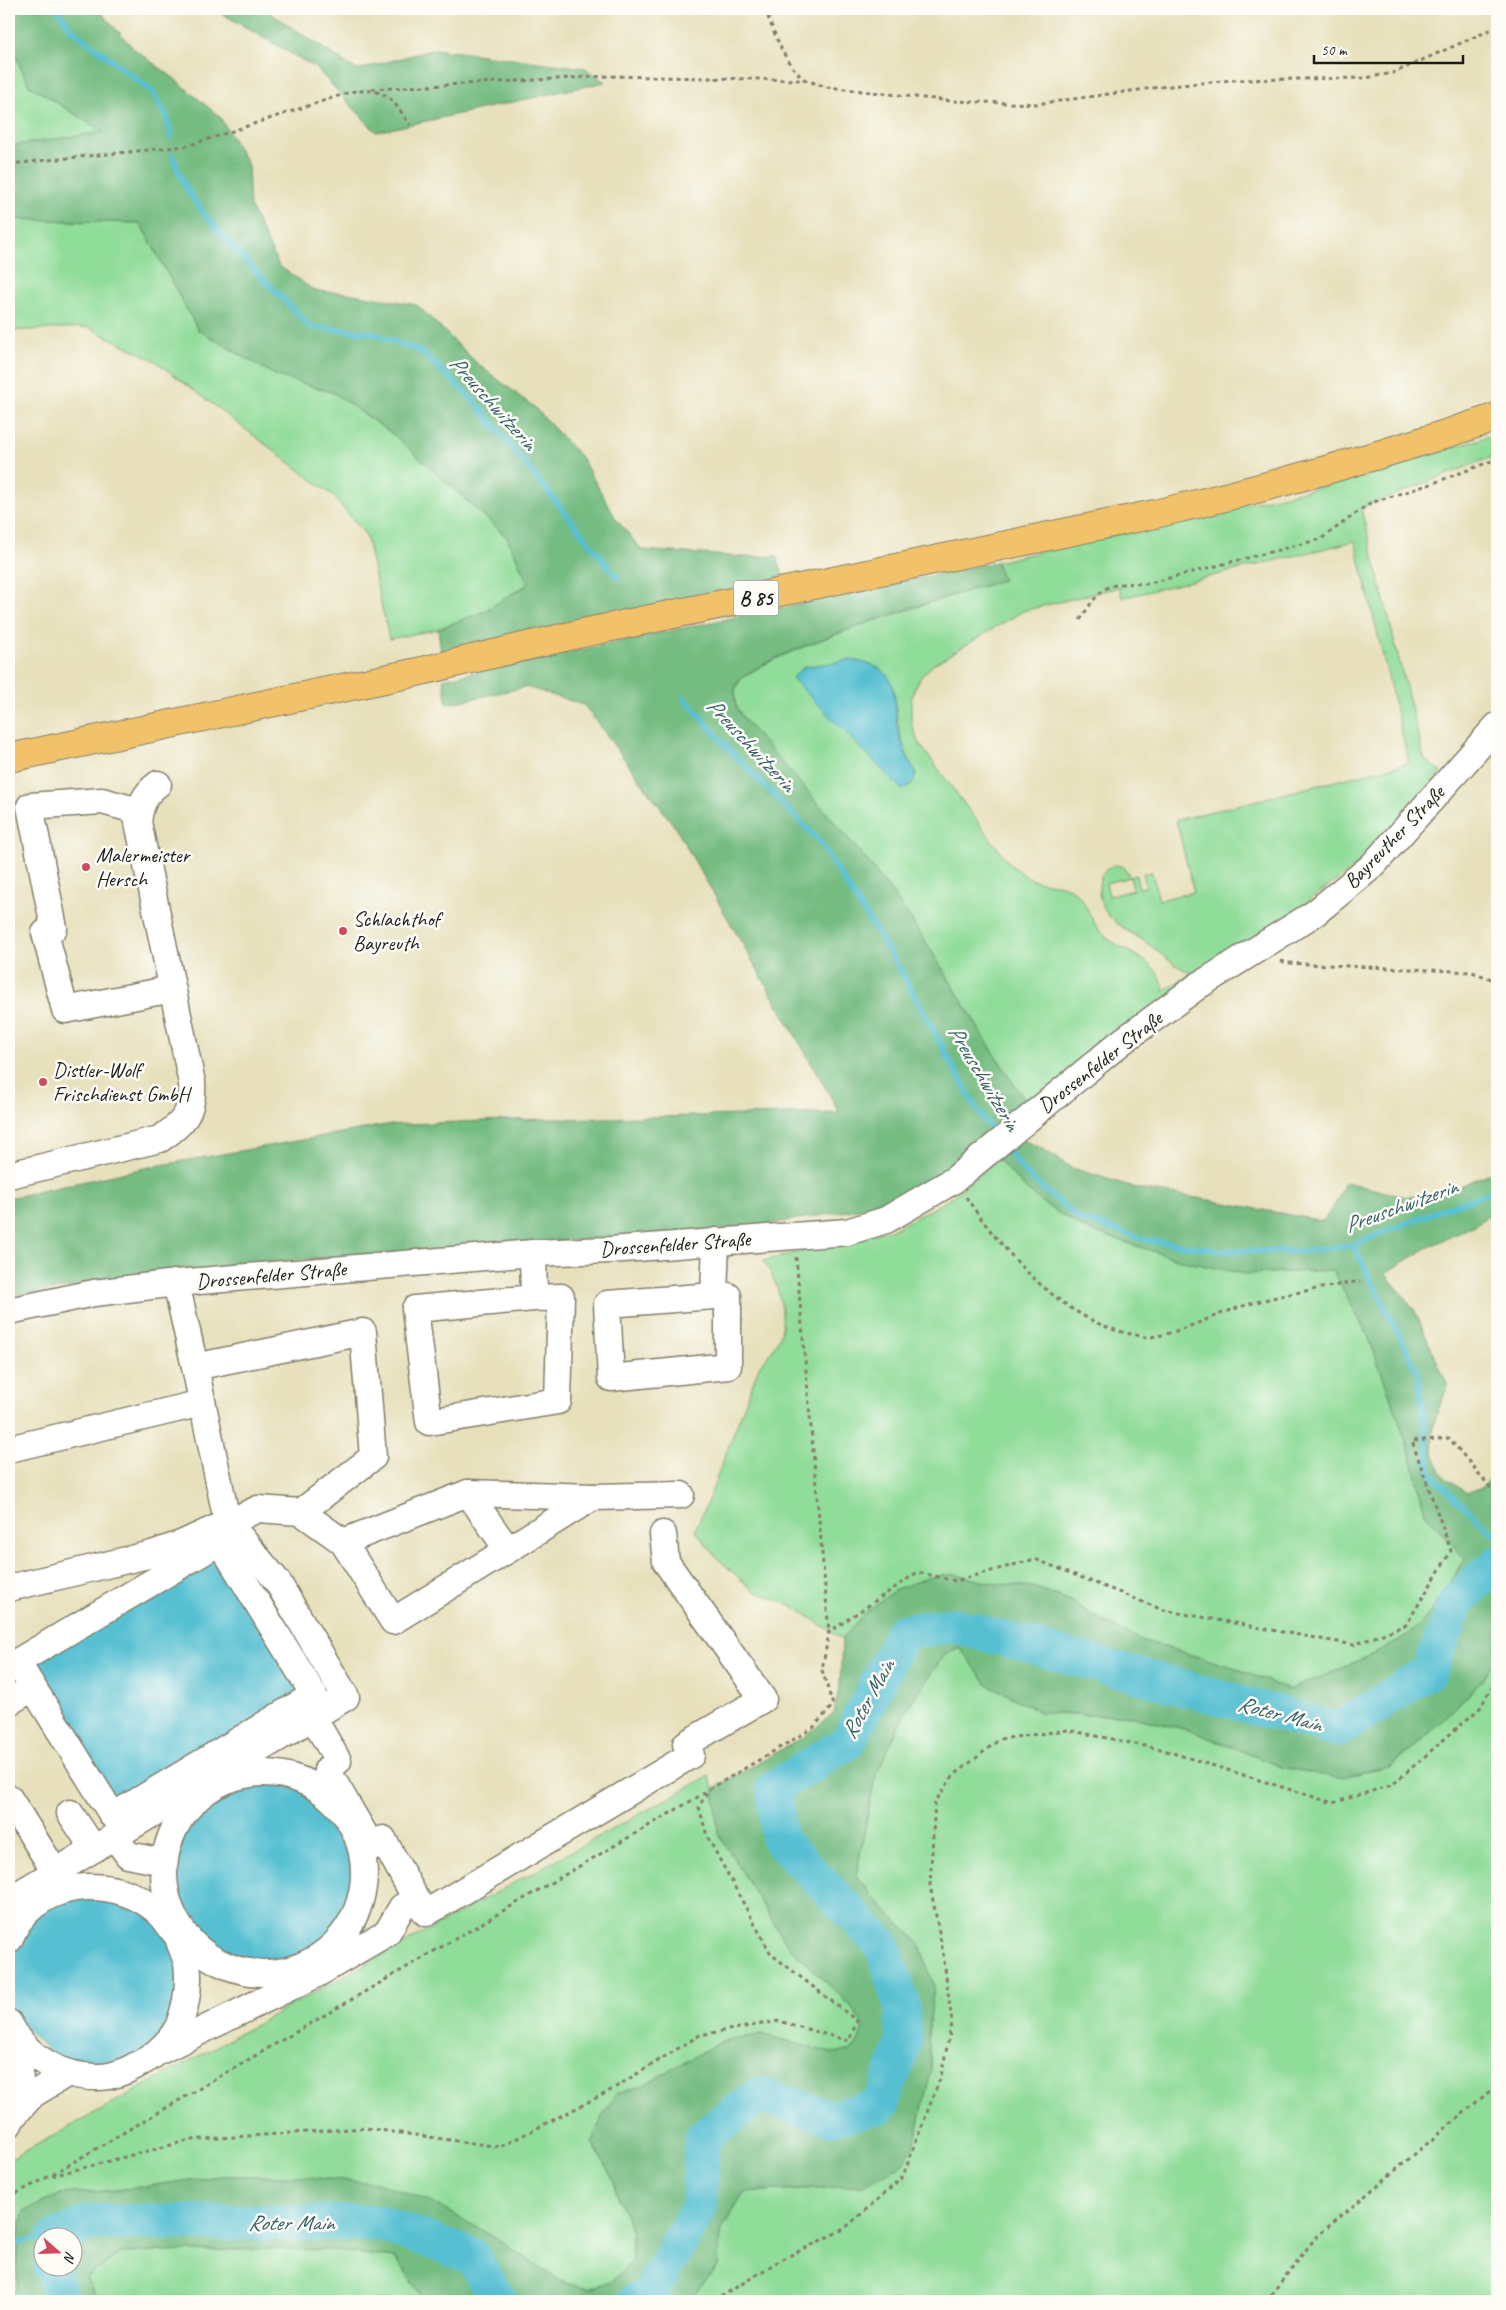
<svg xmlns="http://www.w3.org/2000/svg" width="1506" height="2310" viewBox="0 0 1506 2310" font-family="Caveat,sans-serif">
<rect width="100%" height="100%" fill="#fdfcf7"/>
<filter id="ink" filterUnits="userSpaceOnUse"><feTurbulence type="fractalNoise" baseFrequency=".02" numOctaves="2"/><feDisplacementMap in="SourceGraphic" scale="10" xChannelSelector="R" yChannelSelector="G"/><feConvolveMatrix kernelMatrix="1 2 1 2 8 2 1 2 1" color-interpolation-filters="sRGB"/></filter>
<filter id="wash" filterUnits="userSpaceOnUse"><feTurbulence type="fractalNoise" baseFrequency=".0096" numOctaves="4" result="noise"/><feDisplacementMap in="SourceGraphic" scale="20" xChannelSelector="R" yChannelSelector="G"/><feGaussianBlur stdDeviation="1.12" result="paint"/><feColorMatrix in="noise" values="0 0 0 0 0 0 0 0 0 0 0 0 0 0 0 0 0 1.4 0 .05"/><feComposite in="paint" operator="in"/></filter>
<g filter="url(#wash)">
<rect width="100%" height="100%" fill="#e7e0bb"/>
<!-- green -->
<g fill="#90dc99" stroke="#567c5a" fill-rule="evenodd">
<path d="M9 42 29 85 104 132 9 146Z"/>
<path d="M9 219 140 223 198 330 275 375 334 393 394 435 507 537 528 584 483 612 438 629 389 639 366 535 331 494 154 360 88 327 9 331Z"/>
<path d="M1497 434V455L1361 508 1424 759 1441 772 1358 865 1028 1105C980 1036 942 961 893 894 873 867 851 841 829 816 810 794 791 773 773 752 761 739 746 724 737 708 734 701 734 691 737 685 754 653 960 594 1002 580L996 562 1329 485ZM1355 541 1409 763 1176 820 1194 892 1159 900 1152 872 1143 873 1146 887 1139 888 1136 875 1130 877 1124 867 1116 865 1107 868C1101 874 1099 881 1099 889 1099 920 1126 928 1147 943 1162 954 1174 967 1192 973L1164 991C1162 963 1126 952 1107 938 1090 925 1089 903 1074 891 1064 883 1052 884 1041 882 1028 879 1017 871 1008 862L918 742 911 722V701L915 687 923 674 934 664 1023 611 1119 587 1122 598ZM804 667 894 691C897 720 900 748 916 772ZM1130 877 1133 890 1109 896 1106 883Z"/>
<path d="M998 1159 1026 1189 1047 1206 1086 1229 1140 1247 1187 1262 1245 1274 1333 1270 1368 1336 1395 1409 1411 1456 1425 1513 1465 1559C1450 1581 1432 1617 1410 1633 1377 1656 1328 1674 1289 1690L1233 1667 1141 1640 1098 1619 1071 1601 1033 1587 989 1583 955 1574 866 1612 842 1639 793 1606 754 1591 717 1558 695 1530 706 1506 759 1367C768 1356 780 1342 782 1327 784 1306 776 1277 763 1261L894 1229 948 1200Z"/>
<path d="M959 1647 987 1684 1040 1712 1088 1715H1124L1189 1730 1282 1767H1391L1433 1730 1483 1679 1497 1656V2301H688L718 2266 720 2232 744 2192 861 2186 931 2070 928 2035 934 1986 856 1875 875 1778 905 1712 943 1656Z"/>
<path d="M709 1776 714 1788 718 1833 788 1946 851 2006 864 2027 857 2044 849 2051 831 2053 761 2034 671 2071 643 2085 616 2094 592 2142 609 2172 632 2233V2261L611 2282 588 2289 562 2282 487 2233 295 2176H220L118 2190 61 2194 18 2237 17 2289 9 2292V2160Z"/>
<path d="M269 2249 329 2250 396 2258 424 2301H100L86 2278 120 2253Z"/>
</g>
<!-- forest -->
<g fill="#74bc81" stroke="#486c4e" fill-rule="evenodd">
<path d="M9 9H98L134 49 171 76 220 117 248 165 250 206 279 266 315 291 347 293 417 305 479 365 535 408 581 457 616 519 642 550 745 557 777 556 784 579 441 652 438 629 483 612 528 584 507 537 394 435 334 393 275 375 198 330 140 223 9 219V146L103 132 29 85 9 42Z"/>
<path d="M214 9H264L357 70 435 49 585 68 605 82 376 132 316 68Z"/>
<path d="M996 562 1003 580C960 593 755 653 737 684 734 691 734 701 737 708 746 724 761 738 773 752 791 773 810 794 829 816 850 841 873 867 893 894 942 961 980 1036 1028 1105L958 1163 925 1186 859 1209 744 1228 252 1263 9 1296V1198L150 1167 386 1125 506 1120 840 1113 675 827 584 705 526 687 447 704 443 679Z"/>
<path d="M1021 1139 1041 1148 1072 1168 1143 1190 1198 1198 1323 1221 1336 1203 1345 1182 1405 1197 1440 1195 1497 1170V1209L1475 1225 1425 1249 1385 1273 1414 1309 1448 1386C1435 1415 1422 1449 1445 1477 1451 1483 1460 1488 1467 1493L1484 1486 1497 1469V1656L1483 1679 1433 1730 1390 1767 1337 1778 1282 1767 1189 1730 1124 1715H1088L1040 1712 987 1684 959 1647 943 1656 905 1712 875 1778 856 1875 874 1898 919 1943 934 1986 928 2035 931 2070 914 2147 902 2165 861 2186 744 2192 720 2232 718 2266 688 2301H424L396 2258 329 2250 269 2249 120 2253 86 2278 100 2301H9V2292L17 2289 18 2237 24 2211 61 2194 118 2190 220 2176H295L377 2183 430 2201 487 2233 562 2282 588 2289 611 2282 632 2261V2233L609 2172 592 2142 602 2117 616 2094 643 2085 718 2043 761 2034 831 2053 849 2051 857 2044 864 2027 851 2006 788 1946 718 1833 714 1788 804 1737 834 1713 840 1683 842 1639 866 1612 896 1589 927 1578 954 1574 989 1583 1033 1587 1071 1601 1098 1619 1141 1640 1233 1667 1289 1690C1328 1674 1376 1656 1410 1633 1432 1617 1450 1581 1465 1559L1425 1513 1411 1456 1395 1409 1368 1336 1333 1270 1245 1274 1187 1262 1140 1247 1086 1229 1047 1206 1026 1189 998 1159ZM42 2238H72V2268H42Z"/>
</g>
<!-- water -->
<g fill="#56c0d2" stroke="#396e77">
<path d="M849 660C861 662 876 664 885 673 898 686 894 709 897 726 900 741 907 759 916 772L914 782 902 790 792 678 804 667Z"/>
<path d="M219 1548 308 1693 116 1810 28 1665Z"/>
<circle cx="262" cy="1876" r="93"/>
<path d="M73 1892 156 1915 183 1966 173 2025 128 2065 69 2069 9 2013V1948L23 1923Z"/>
</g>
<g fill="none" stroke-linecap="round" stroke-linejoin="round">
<!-- stream -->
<g stroke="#56c0d2" stroke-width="6">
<path d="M58 9 71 29 153 92 167 117 171 137"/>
<path d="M173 156C177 166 180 178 186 187 219 241 268 281 310 327L371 333 422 352 475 402 617 577"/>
<path d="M684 698 726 746 818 840 897 964 977 1110 998 1138"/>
<path d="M1004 1146 1024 1172 1078 1218 1146 1240 1224 1251H1304L1353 1245 1435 1212 1497 1190"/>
<path d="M1353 1245 1418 1372 1431 1475 1497 1538"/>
<path d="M48 2238 56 2236"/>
<path d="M9 2244 42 2238"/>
</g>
<!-- river -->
<g stroke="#56c0d2" stroke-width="36">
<path d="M55 2238 91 2222 380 2223 472 2256 499 2301"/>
<path d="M52 2268 62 2301"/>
<path d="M636 2301 649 2295 699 2208 702 2138 760 2095 831 2118 880 2106 904 2044 902 2005 883 1946 779 1839 774 1788 848 1742 903 1632 953 1625 1338 1730 1429 1671 1458 1600 1497 1564"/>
</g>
</g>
</g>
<g filter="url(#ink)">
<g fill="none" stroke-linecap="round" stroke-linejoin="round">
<defs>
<g id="minor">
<path d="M139 811 102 801 30 806 54 928 45 933 65 1010 172 989"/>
<path d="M9 1175 160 1139C183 1124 194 1112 192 1083L138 822C140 806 144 794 158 784"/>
<path d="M533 1253 534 1298 561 1297 558 1401 429 1422 415 1309 534 1298"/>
<path d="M176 1283 195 1367"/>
<path d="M714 1296H728V1366L611 1378 607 1304 714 1296 716 1241"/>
<path d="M9 1311 94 1293 176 1283 533 1253 610 1250 847 1232 886 1220 954 1180 1120 1043 1198 986 1315 913 1372 866 1497 726"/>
<path d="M9 1449 202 1403"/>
<path d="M468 1493 508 1550"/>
<path d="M301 1512 343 1542 393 1621 593 1497 681 1495"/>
<path d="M220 1542 314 1695 113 1816 17 1662Z"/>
<path d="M343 1542 468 1493 593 1497"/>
<path d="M9 1588 152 1554 181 1544 258 1509 301 1512 373 1457 363 1332 195 1367 227 1521 277 1581 346 1697 9 1900"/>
<path d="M9 1702 33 1688"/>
<circle cx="264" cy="1873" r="100"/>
<path d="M9 1798 55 1872"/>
<path d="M70 1813 94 1849"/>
<path d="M115 1837 128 1855 163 1862"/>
<path d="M416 1899 426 1913 691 1755 686 1744 763 1699 666 1562 663 1534"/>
<path d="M9 1940C12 1934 15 1926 20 1920 53 1877 118 1878 157 1911 163 1916 169 1925 174 1932"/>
<path d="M9 2023C25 2056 61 2078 99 2077 117 2077 134 2067 149 2058 160 2051 173 2038 179 2025 186 2006 190 1984 187 1964 185 1953 178 1943 177 1932"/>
<path d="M9 2035C22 2062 25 2096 9 2124"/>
<path d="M160 2051 317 1974 387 1933 402 1907 416 1899 383 1839 372 1847 327 1770 338 1761 313 1717"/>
<path d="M15 2114 32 2095 68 2073"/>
</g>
<path id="major" d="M9 758 413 673 578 634 1155 514C1271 487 1385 455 1497 417"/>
</defs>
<!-- minor casing -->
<use href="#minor" stroke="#827e6c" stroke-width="29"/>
<!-- major casing -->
<use href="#major" stroke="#827e6c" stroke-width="30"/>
<!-- path -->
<g stroke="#827e6c" stroke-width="3" stroke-dasharray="4 4" stroke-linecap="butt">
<path d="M765 9C775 34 783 62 805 80"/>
<path d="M372 89 608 76 805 80 827 87 951 101 1037 104 1160 87 1232 80 1365 78 1393 73 1497 27"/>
<path d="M9 164 187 146 350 92C386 87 391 97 410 125"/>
<path d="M1080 620C1102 586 1105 582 1146 584L1321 539 1370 503 1431 484 1497 459"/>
<path d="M1281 961 1287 963 1472 972 1497 981"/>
<path d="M966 1197C1002 1251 1065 1323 1132 1334 1138 1335 1145 1338 1151 1337 1179 1333 1207 1318 1234 1309 1274 1295 1318 1289 1360 1281"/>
<path d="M796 1257 829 1632"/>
<path d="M53 2174 708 1791"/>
<path d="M9 2197 48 2177 190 2140 365 2128 500 2147 606 2093 700 2035 779 2021 849 2041 857 2021 771 1954 707 1836 699 1807 708 1790 813 1728 833 1705 822 1670 829 1632 918 1572 955 1581 1035 1559 1163 1610 1354 1645 1406 1625 1451 1551 1412 1441 1449 1438 1490 1487 1497 1479"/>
<path d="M714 2301 779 2261 844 2229 902 2178 941 2076 952 2023 943 1953 930 1885 935 1802 953 1776 1000 1739 1068 1730 1160 1749 1333 1803 1392 1785 1480 1708 1497 1678"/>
<path d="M1266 2301 1316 2237 1497 2085"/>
</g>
<!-- minor -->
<use href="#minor" stroke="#fff" stroke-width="26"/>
<!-- major -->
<use href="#major" stroke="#f2c26a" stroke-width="28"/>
</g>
</g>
<!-- markers -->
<g fill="#d1495b" stroke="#fdfcf7" stroke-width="2">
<circle cx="86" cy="867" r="5"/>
<circle cx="343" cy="931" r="5"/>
<circle cx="43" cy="1082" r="5"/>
</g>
<g text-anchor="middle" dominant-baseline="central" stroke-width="5" stroke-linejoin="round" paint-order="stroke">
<!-- shield labels -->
<rect fill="#fdfcf7" stroke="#605f5e" stroke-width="1" x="733.5" y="580.5" width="45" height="35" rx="4"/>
<g font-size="20" font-weight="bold" fill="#1c1c1c">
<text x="756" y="598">B 85</text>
</g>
<!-- street labels -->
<g font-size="21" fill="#1c1c1c" stroke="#fdfcf7">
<text transform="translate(1394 837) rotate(-46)">Bayreuther Straße</text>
<text transform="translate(1100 1062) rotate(-38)">Drossenfelder Straße</text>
<text transform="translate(675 1244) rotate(-4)">Drossenfelder Straße</text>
<text transform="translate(271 1275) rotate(-5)">Drossenfelder Straße</text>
</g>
<!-- poi labels -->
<g font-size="21" fill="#1c1c1c" stroke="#fdfcf7" text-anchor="start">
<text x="96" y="855">Malermeister<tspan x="96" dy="24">Hersch</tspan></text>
<text x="353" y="919">Schlachthof<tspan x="353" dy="24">Bayreuth</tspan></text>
<text x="53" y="1070">Distler-Wolf<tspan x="53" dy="24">Frischdienst GmbH</tspan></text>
</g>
<!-- water labels -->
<g font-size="22" font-style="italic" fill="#335e65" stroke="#fdfcf7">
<text transform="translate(493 403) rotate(48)">Preuschwitzerin</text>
<text transform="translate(751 745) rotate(47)">Preuschwitzerin</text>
<text transform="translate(984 1078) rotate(59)">Preuschwitzerin</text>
<text transform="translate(1401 1206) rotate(-20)">Preuschwitzerin</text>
<text transform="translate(868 1699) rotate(-61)">Roter Main</text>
<text transform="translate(1280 1714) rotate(15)">Roter Main</text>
<text x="291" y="2223">Roter Main</text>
</g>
</g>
<!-- margin -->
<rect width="1506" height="2310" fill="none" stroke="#fdfcf7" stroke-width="30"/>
<!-- north arrow -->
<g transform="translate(58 2252) rotate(110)"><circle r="24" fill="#fdfcf7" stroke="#a3a29f"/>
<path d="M0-4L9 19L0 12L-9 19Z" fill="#d1495b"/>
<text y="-8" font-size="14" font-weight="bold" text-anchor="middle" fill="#1c1c1c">N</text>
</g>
<!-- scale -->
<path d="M1314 55v8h149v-8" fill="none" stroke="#1c1c1c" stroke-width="2.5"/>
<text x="1321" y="55" font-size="15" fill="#1c1c1c" stroke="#fdfcf7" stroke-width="4" paint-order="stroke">50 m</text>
</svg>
